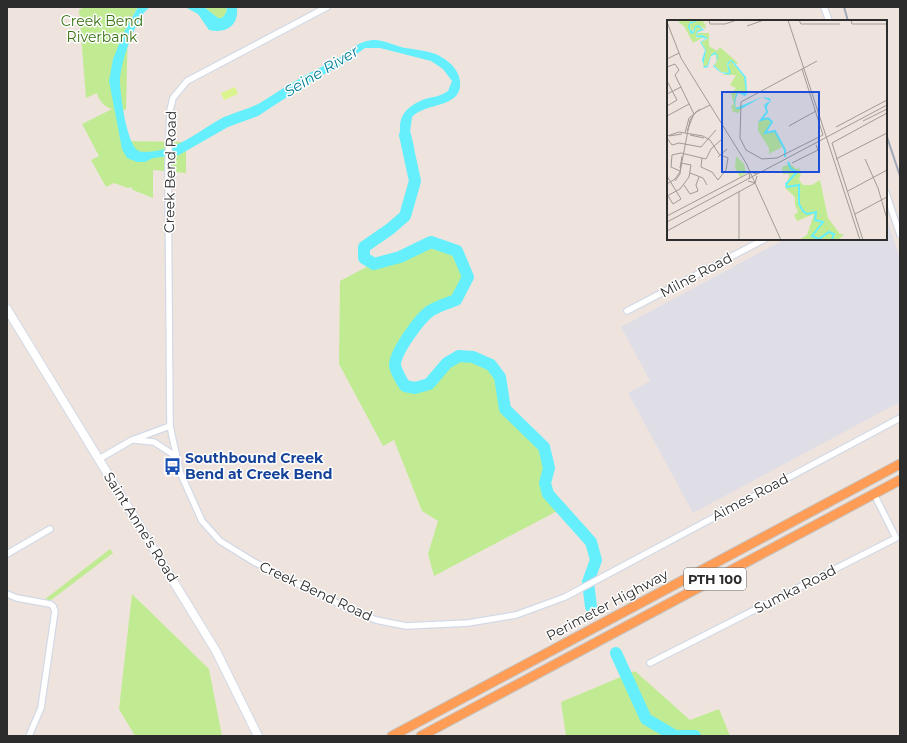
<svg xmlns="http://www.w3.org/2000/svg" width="907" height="743" viewBox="0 0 907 743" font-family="Montserrat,sans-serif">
<rect width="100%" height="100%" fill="#efe4dd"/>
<!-- industrial -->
<path fill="#dfdee7" d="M886 216 900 258V402L693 513 628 393 650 381 621 327 785 239H886Z"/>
<!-- green -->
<g fill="#c1eb93">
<path d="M84 7H138L128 24 126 110 115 109 126 141 186 142V173L153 170V198L133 190 131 187 128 188 114 183 106 187 91 160 99 156 82 124 112 109C105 107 98 100 97 93L86 98 79 10Z"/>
<path d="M204 7H227L226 13 222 18H218Z"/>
<path d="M424 242C446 243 453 252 468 268 470 276 469 284 464 291 456 301 442 302 433 310 425 316 419 326 413 334 399 352 385 375 413 389 432 383 442 368 458 356 473 355 496 361 501 377 505 390 502 404 512 415 523 427 539 434 544 451 552 476 524 486 559 510L434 576 428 554 438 521 422 511 394 440 383 446 339 364 340 281 372 264H381L392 260Z"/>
<path d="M110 549 113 553 46 604 40 603Z"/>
<path d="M132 594 209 669 222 736H135L119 709Z"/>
<path d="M635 671 690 720 719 709 730 736H566L561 702Z"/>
</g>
<!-- pitch -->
<path fill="#dbf48e" d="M235 87 238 94 224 100 221 93Z"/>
<!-- water -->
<g fill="#65effc">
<path d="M138 7H150C136 16 120 64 120 81 120 94 127 147 139 151 147 154 167 149 174 146 191 139 207 126 224 117 236 112 249 109 260 103 272 96 282 88 294 82 308 73 324 66 339 58 349 52 355 44 367 41 380 37 392 45 405 48 413 49 421 50 429 52 442 55 459 67 460 81 463 109 425 102 412 117L410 132 414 147 405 152C396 125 397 110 425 99 431 97 437 97 443 94L448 91 452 81 443 69 431 61 380 48H365L341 65 310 82 258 116 228 127 179 155 153 158 145 162H137L127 158 122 149 109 81 113 59 124 32Z"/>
<path d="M185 7H204L218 18H222L226 13 227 7H237C239 25 227 34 209 30L198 14Z"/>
</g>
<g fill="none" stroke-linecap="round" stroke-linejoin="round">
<!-- river -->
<g stroke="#65effc" stroke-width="12">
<path d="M405 135 415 181 405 216 390 229 364 247V258L374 264 400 257 431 242 457 251 468 277 456 300C448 303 438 306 430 311 420 318 394 353 395 366 397 373 401 380 405 386L415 388 429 384 447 363 459 356 473 357 491 365 500 377 505 409 544 447 549 468 545 483 548 494 591 542 596 560 588 582 591 607"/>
<path d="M616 653 646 719 675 736"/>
<path d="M680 736H695"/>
</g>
<defs>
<g id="minor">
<path d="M327 7 187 81 173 98 170 110 168 167 170 426 180 472 202 521 220 541 254 562 349 609 376 620 406 626 468 623 516 615 565 597 900 418"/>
<path d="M824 7 829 21"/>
<path d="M886 193 900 235"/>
<path d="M627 311 765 239"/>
<path d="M134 440 154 442 177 457"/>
<path d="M99 459 132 440 170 426"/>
<path d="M7 554 50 529"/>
<path d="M7 594 17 598 50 604 53 606 55 611 41 708 29 736"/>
<path d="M650 663 896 538 874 494"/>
</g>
<path id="secondary" d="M7 309 216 651 258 736"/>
<g id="trunk">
<path d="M392 736 900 464"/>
<path d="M421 736 900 480"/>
</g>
</defs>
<!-- minor casing -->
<use href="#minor" stroke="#d2d9e6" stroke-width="8"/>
<!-- secondary casing -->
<use href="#secondary" stroke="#d2d9e6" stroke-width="10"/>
<!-- trunk casing -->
<use href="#trunk" stroke="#c4c4c4" stroke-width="11"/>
<!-- minor -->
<use href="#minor" stroke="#fff" stroke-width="5.5"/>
<!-- secondary -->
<use href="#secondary" stroke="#fff" stroke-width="8"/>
<!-- trunk -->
<use href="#trunk" stroke="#ff9c55" stroke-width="9"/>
<!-- rail -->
<g stroke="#9fa7b8" stroke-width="2">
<path d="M844 7 848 21"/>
<path d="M886 134 900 176"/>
</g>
</g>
<!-- icons -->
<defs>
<symbol id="bus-bare" viewBox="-9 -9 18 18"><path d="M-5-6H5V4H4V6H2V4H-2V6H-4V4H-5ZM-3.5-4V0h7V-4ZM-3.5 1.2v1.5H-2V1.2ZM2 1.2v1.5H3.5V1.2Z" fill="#1a4fb4" stroke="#fff" stroke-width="2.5" paint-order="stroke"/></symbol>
</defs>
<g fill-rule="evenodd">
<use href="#bus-bare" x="160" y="454" width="25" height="25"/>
</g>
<g text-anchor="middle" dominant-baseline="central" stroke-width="3" stroke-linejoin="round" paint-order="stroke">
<!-- shield labels -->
<rect fill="#fff" stroke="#6b6b6b" stroke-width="1" x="684" y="568" width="62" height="22" rx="3"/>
<g font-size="13" font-weight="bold" fill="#2c2c2c">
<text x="715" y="579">PTH 100</text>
</g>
<!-- park labels -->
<g font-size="14" fill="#387312" stroke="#fff">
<text x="102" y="21">Creek Bend<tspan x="102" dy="16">Riverbank</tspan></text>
</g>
<!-- street labels -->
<g font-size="14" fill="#2c2c2c" stroke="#fff">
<text transform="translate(170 172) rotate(-89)">Creek Bend Road</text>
<text transform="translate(696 275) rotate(-28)">Milne Road</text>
<text transform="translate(750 497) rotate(-28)">Aimes Road</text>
<text transform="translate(141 527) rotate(58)">Saint Anne's Road</text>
<text transform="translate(795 589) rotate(-27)">Sumka Road</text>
<text transform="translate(316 591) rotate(25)">Creek Bend Road</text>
<text transform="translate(607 605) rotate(-28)">Perimeter Highway</text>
</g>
<!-- transit labels -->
<g font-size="14" font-weight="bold" fill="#164399" stroke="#fff" text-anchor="start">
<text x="185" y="458">Southbound Creek<tspan x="185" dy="16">Bend at Creek Bend</tspan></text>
</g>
<!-- water labels -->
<g font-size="15" font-style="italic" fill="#037d95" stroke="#fff">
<text transform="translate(321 71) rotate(-31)">Seine River</text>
</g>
</g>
<!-- overview -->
<g transform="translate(667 20)">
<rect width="220" height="220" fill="#efe4dd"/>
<path d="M15 0H31L22 4V10L24 14 27 12 29 7H33L35 9 30 11 29 18 37 17 26 23 17 6 11 2ZM33 0H36L37 4 40 3 38 5 39 9 31 5 24 12 23 4ZM31 13H42V26L50 31 53 27 71 43 69 44 63 40 60 44 62 53 54 52 47 45 50 42 48 32 43 37 40 46H36L39 30 34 22 41 19 35 15 30 16ZM64 41 77 57 79 68V74L72 72 69 75 68 87 75 88 71 93 66 92 64 86 67 84 64 73 69 68 63 65 69 55H55L63 52 61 45ZM100 98 105 103 98 113 108 111 115 127 102 134V128L91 111V102ZM69 136 77 144 79 153 73 157 68 148ZM123 144 129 149 132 148 134 153 132 160 136 165H145L153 160 161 198 173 214H177L172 220H132L140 215 147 194 130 201 127 195 131 192 128 185V177L118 168 122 157V154H116L115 147Z" fill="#c1eb93"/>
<path d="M33 0 23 4V9L26 12 28 6 32 5 37 10 31 12 30 16 35 15 41 18 34 22 39 30 36 46H40L44 35 48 32 50 34 51 39 47 45 54 52 62 53 60 44 63 40 66 41 79 57 80 71V74L78 76 71 73 68 81 69 88 95 77 102 78 104 80 99 88 98 84 103 81 95 77 74 89H69L67 81 70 72 79 73 77 57 64 41 61 45 64 52 62 55 53 52 46 46 50 40 49 34 44 36 41 47 37 48 35 40 38 30 33 22 39 18 29 17 30 11 35 9 34 8 29 7 27 13 24 14 21 7 23 2Z" fill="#65effc"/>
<path fill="none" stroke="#65effc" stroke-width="2" d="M98 85 100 92 94 100 101 98 105 102 98 113 108 111 118 130V137M121 142 124 149 130 152 119 164 120 167 132 165V184L136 191 140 194 149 192 148 200 156 202 145 216 152 219 162 212 167 214 165 220"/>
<path fill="none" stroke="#a19a96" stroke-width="1" d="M42 0 43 4H58L70 0M121 0 193 220M132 0 134 4H173M184 0 185 4H220M0 2 14 38 79 143 114 220M80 6 97 0M0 39 12 33M0 47 8 44 12 50 8 55 27 94M135 49 156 115 110 138 95 139 79 130 73 118 74 82 150 41M0 61 10 80 0 86M0 74 14 67M0 96 22 84M196 101 220 89M122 106 149 91M169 107 220 80M20 111 26 96M18 113 22 98 33 89M23 115 37 118M0 116 12 112 36 116 43 120 52 134 61 138 59 150 51 160 45 152 34 147 35 138M2 116 15 114M0 118 5 125 12 123 34 127 49 110M51 137 60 129M169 139 220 113M198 139 211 168 220 199M125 143 151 130 149 125M13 148 15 136M13 151 4 147 5 135 14 133 39 139 44 129 55 119M23 153 36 158 40 165M0 156 14 179 6 184 1 176M82 159 83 152 90 154M8 161 13 154 14 145M81 161 88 163 90 156M0 164 8 159 13 152 23 100 29 92 43 85M17 165 23 174 31 171 29 165 32 157M181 171 220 150M0 176 13 169 22 157 24 145 14 143M188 194 220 177M0 196 82 153M0 202 220 85M0 211 88 163M72 220V171M196 220 165 123 220 93"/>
<path fill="#1d4ed8" fill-opacity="0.15" stroke="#1d4ed8" stroke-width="2" d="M55 72H152V152H55Z"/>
<rect width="220" height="220" fill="none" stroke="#2c2c2c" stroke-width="2"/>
</g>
<!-- border -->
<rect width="907" height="743" fill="none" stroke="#2c2c2c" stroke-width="16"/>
</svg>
